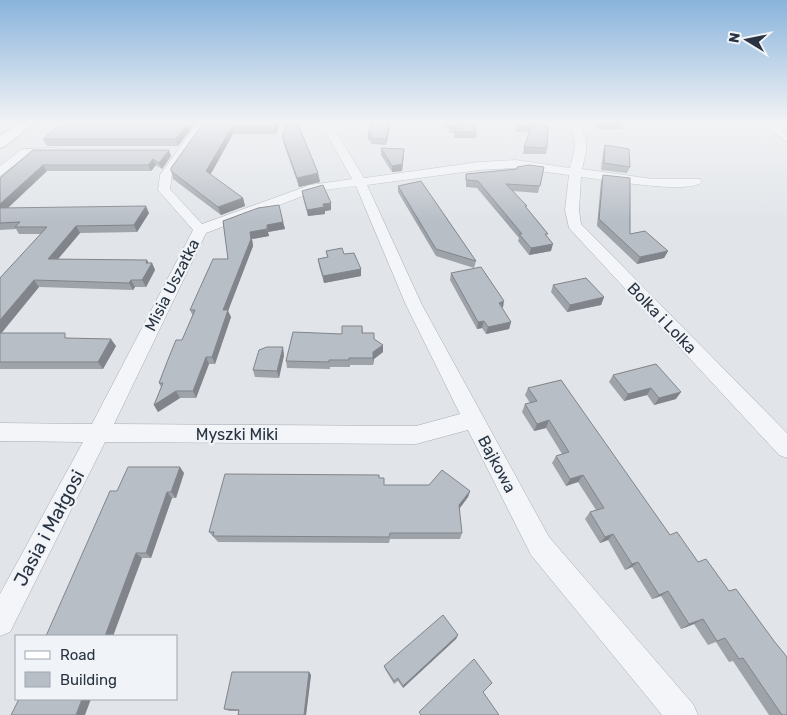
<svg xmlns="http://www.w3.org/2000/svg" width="787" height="715" viewBox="0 0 787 715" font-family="Rubik,sans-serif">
<rect width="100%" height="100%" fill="#e1e5e9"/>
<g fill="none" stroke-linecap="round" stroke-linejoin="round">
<defs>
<g id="street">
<path d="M198 122H208L172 175 170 189 202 224 310 185 352 179 320 122H330L364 178 479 162 516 160 570 168C575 149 578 139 568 122H578C590 141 587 148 582 169L653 179H700L702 182C690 195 601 179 581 177L579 210 581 224 787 433V458L779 455 569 228 565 210 569 175 516 168 479 170 367 185 422 305 549 537 693 704 698 715H662L531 555 468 430 416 444 105 442 10 632 0 636V594L83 442 0 441V423L92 424 193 230 158 190 160 175ZM356 186 406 305 460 414 416 426 114 424 206 233 316 191Z"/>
<path d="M760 122H771L787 134V142Z"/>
<path d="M56 148 60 149V153L29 154 0 176V166L22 149Z"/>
</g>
<path id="secondary" d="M20 122H36L5 146 0 148V136Z"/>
</defs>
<!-- street casing -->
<use href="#street" stroke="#a6acb3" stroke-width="1"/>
<!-- secondary casing -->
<use href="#secondary" stroke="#a6acb3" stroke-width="2"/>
<!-- street -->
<use href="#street" fill="#f4f5f8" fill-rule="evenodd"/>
<!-- secondary -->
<use href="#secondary" fill="#fff" fill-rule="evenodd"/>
</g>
<!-- wall -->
<g fill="#9ea3aa">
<path d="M196 122 178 146H47L43 139Z"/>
<path d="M204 122H280L276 134H233L210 175 243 198 245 206 221 215 173 179 171 171Z"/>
<path d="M391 122 386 145 371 144 370 140H368V134Z"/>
<path d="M444 122H475L476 132V138H454V133H449V127H443Z"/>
<path d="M514 122H542L547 148 546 154H523L524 147 530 132H516Z"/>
<path d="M593 122H622L624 123 622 129 601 130Z"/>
<path d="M282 136 318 173 320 182 299 187 284 144Z"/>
<path d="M605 145 630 167 627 173 601 170 603 152Z"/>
<path d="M381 148 404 156 402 171 392 172 381 155Z"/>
<path d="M33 150 171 156 162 169 156 165 151 171H47L8 208 149 213 137 232 80 233 58 259 152 263 155 270 146 287H135L133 290 39 287 1 333 69 338 116 346 103 369H0V278L41 234H19L16 229 0 230V178Z"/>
<path d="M544 167 538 193 513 191 526 208 547 237 551 251 529 255 518 241 519 238 477 188 466 187V174Z"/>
<path d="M603 175 630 234 668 251 664 258 637 264 597 226 601 181Z"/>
<path d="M398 186 476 261 474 268 436 256 398 192Z"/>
<path d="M302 191 331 203V210L325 211V214L308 216 303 198Z"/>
<path d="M223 221 283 222 285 229 268 232 269 236 252 239 253 246 228 311 231 317 215 364H209L196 398H180L158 412 154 405 161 387 159 383 182 340 193 316 190 310 228 259Z"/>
<path d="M326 251 344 254 361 269V276L324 283 319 266 318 259 327 257Z"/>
<path d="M451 273 502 309 511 322 509 329 486 334 482 328 477 329 450 280Z"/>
<path d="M553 285 604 297 601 305 567 312 551 292Z"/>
<path d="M362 326 363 333H374V339L383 345V352L374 359 373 365H350V367H330V369L287 368 286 361 342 334Z"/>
<path d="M284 355 279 378 255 377 253 370Z"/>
<path d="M656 364 676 399 654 405 647 395 624 401 609 382 613 375Z"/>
<path d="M561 380 787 715H769L733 661 729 662 716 642 708 645 694 624 681 629 661 596 652 599 632 567 625 570 608 540 600 543 585 519 590 512 596 510 578 482 566 486 552 463 556 456 562 454 546 428 534 431 522 412 525 404 530 403 525 395 528 388Z"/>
<path d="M184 473 176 498H172L151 558H142L113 636 117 491Z"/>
<path d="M379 478 384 485 470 491 468 497 459 509 462 533 460 539H390L389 543 218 542 209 532Z"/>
<path d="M458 635 456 639 403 688 398 681 394 684 385 669 384 666Z"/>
<path d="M309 672 311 675 306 715H238V711H229L224 709Z"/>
</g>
<!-- shaded-wall -->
<g fill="#81858b">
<path d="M189 122H196L178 146 176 139Z"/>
<path d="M276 122H280L276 134 275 127Z"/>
<path d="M390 122H391L386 145V139Z"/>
<path d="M232 127 233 134 208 179 206 171Z"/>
<path d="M404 149 402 171 392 172V166Z"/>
<path d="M169 150 171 156 162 169 159 163Z"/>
<path d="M153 159 156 165 151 171 148 165Z"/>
<path d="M43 165 47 171 0 215V204Z"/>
<path d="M318 173 320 182 299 187 297 178Z"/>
<path d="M243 198 245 206 221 215 218 207Z"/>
<path d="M331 203V210L325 211V214L308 216 307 210 323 204Z"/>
<path d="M146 206 149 213 137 232 134 225Z"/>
<path d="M283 222 285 229 268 232 267 225Z"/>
<path d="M76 226 80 233 52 266 48 259Z"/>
<path d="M267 229 269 236 252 239 253 246 228 311 231 317 215 364 212 357 223 310 250 232Z"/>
<path d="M553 244 551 251 529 255 531 248Z"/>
<path d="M668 251 664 258 637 264 640 257Z"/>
<path d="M147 260 150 266 152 263 155 270 146 287 142 280 146 263Z"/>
<path d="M361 269V276L324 283 323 276Z"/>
<path d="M34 280 39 287 0 335V320Z"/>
<path d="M131 280 135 287 133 290 129 283Z"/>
<path d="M604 297 601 305 567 312 570 305Z"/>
<path d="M504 301 503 308 499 303Z"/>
<path d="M484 321 482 328 477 329 478 322Z"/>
<path d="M511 322 509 329 486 334 488 327Z"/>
<path d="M111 339 116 346 103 369 98 362Z"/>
<path d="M383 345V352L374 359 373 365V352Z"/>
<path d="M283 347 284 355 279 378 277 371Z"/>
<path d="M206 357 209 364 196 398 193 391Z"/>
<path d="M651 388 647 395 624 401 628 394Z"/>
<path d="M176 391 180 398 158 412 154 405Z"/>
<path d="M681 392 676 399 654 405 659 398Z"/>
<path d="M549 420 546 428 534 431 537 424Z"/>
<path d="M180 467 184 473 176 498 171 492Z"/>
<path d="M583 475 578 482 566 486 570 479Z"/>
<path d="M470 491 468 497 457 512 459 505Z"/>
<path d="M167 492 172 498 151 558 146 553Z"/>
<path d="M613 534 608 540 600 543 605 537Z"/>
<path d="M136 553 142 558 113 636H105Z"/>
<path d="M638 562 632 567 625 570 632 564Z"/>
<path d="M668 591 661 596 652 599 659 595Z"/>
<path d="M703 619 694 624 681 629 689 624Z"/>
<path d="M458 635 456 639 403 688V686Z"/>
<path d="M309 672 311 675 306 715H304Z"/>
<path d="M82 699H91L85 715H76Z"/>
</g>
<!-- building -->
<g fill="#b8bec6" stroke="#81858b">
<path d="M63 122H189L176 139H43Z"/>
<path d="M204 122H276L275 127H232L206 171 243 198 218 207 171 171V168Z"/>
<path d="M288 122H297L318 173 297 178 282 136Z"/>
<path d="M372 122H390L386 139 370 138 371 134H368Z"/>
<path d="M452 122H475L476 132H455L457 127H449Z"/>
<path d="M516 122H542L544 126H548L547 148 524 147 532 126H517Z"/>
<path d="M600 122H622L624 123 603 124Z"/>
<path d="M605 145 629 149 630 167 604 163Z"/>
<path d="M381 148 404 149 402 164 392 166Z"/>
<path d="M33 150H169L159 163 153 159 148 165H43L0 204V178Z"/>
<path d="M529 165 544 167 540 186 506 184 527 206H525L548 234H545L553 244 531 248 519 234H522L478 181 466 180V174L517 169V167Z"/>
<path d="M603 175 630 178V234L645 231 668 251 640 257 599 219Z"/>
<path d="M421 181 476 261 436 249 398 186Z"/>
<path d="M323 185 331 203 323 204 324 207 307 210 302 191Z"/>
<path d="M279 205 283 222 267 225V229L250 232 251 239 223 310H228L212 357H206L193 391H176L154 405 163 383H159L169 357 176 340H182L195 310H190L213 259H228L223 221 258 208Z"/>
<path d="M146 206 134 225 76 226 48 259 147 260 146 263H152L142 280H131L129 283 34 280 0 320V278L47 227H15L20 222 0 223V208Z"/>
<path d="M342 248 344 254 354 253 361 269 323 276 318 259 328 257 326 251Z"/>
<path d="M481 267 504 301 499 303 511 322 488 327 484 321 478 322 451 273Z"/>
<path d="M586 278 604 297 570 305 553 285Z"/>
<path d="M342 326H362V333H374V339L383 345 373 352V358H349V360H329V362L286 361 293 332 342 334Z"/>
<path d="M0 333H65V338L111 339 98 362H0Z"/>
<path d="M267 347H283L277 371 253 370 259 350Z"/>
<path d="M656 364 681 392 659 398 651 388 628 394 613 375Z"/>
<path d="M561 380 670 535 677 532 698 562 706 559 729 591 736 589 774 641 787 657V715H782L743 658 739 659 725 638 717 641 703 619 689 624 668 591 659 595 638 562 632 564 613 534 605 537 590 512 604 508 583 475 570 479 556 456 569 452 549 420 537 424 525 404 537 401 528 388Z"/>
<path d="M128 467H180L171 492H167L146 553H136L105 636H46L110 491H117Z"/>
<path d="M442 470 470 491 459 505 462 533H390L389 537 213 536 214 532H209L225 474 379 475V478H384V485H429Z"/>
<path d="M443 615 458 635 403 686 398 678 394 681 384 666Z"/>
<path d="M474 659 492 683 483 692 499 715H421L419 712Z"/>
<path d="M232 672H309L304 715H238L239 710 224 709Z"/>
<path d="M19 699H82L76 715H11Z"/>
</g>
<!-- sky -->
<linearGradient id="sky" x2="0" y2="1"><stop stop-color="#89b4dc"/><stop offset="0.55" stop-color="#f2f3f5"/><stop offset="1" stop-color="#f2f3f5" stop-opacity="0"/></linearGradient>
<rect width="787" height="222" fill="url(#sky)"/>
<g text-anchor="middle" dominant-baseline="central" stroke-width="4.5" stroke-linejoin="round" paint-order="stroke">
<!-- street labels -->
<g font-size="16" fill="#293341" stroke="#f0f3f7">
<text transform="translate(172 285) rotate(-63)">Misia Uszatka</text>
<text transform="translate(662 318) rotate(46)">Bolka i Lolka</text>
<text x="237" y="434">Myszki Miki</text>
<text transform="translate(497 464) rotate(62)">Bajkowa</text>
</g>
<!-- near-street labels -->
<g font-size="19" fill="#293341" stroke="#f0f3f7">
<text transform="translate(49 528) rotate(-62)">Jasia i Małgosi</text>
</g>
</g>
<!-- legend -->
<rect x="15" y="635" width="162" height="65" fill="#f0f3f7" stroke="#a0a6ae"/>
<rect x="25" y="651" width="25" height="8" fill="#ffffff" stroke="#a0a6ae"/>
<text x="60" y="660" font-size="15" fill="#293341">Road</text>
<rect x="25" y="672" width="25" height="15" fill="#b8bec6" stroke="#a0a6ae"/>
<text x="60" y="685" font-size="15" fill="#293341">Building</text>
<!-- north arrow -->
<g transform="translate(747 40) rotate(280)" stroke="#f0f3f7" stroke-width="4" paint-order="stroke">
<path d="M0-4L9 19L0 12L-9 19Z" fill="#293341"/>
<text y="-8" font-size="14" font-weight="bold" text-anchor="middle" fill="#293341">N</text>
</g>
</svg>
